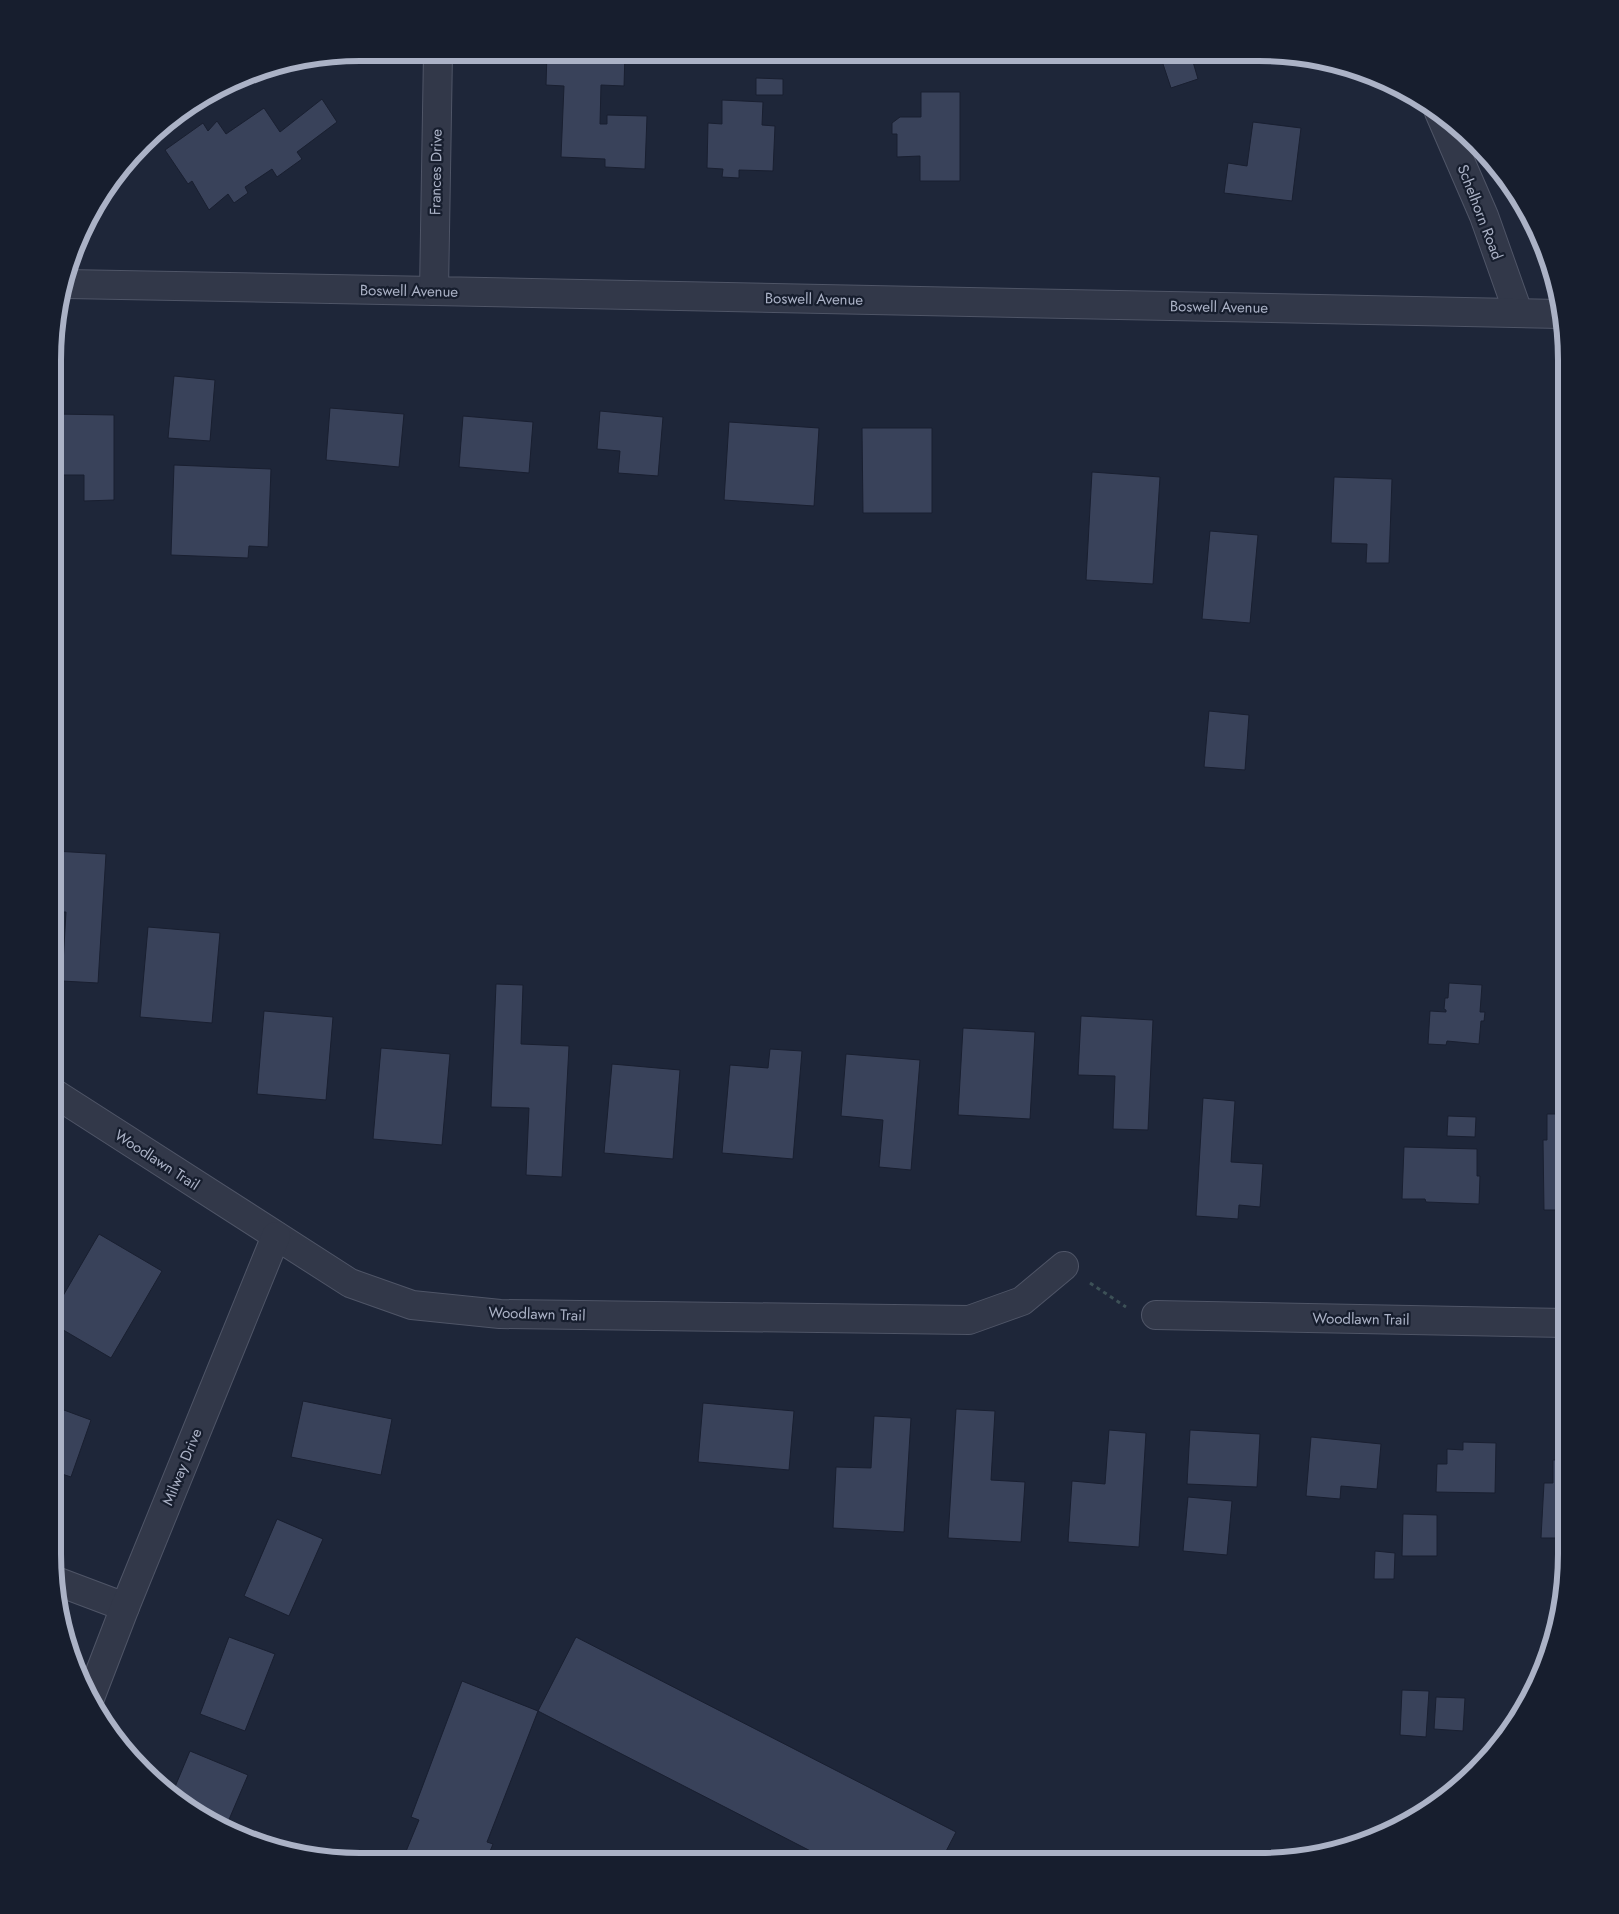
<svg xmlns="http://www.w3.org/2000/svg" width="1619" height="1914" viewBox="0 0 1619 1914" font-family="Jost,sans-serif">
<rect width="100%" height="100%" fill="#1e2639"/>
<!-- building -->
<g fill="#39425a" stroke="#191f30">
<path d="M547 53H625L624 86 601 85 600 124H607V115L647 116 645 169 605 167V159L561 157 564 86 546 85Z"/>
<path d="M1160 55H1191L1198 79 1171 88Z"/>
<path d="M756 78 783 79V95H756Z"/>
<path d="M921 92H960V181H920V156L897 157V134H892V123L900 117H921Z"/>
<path d="M322 99 337 122 297 152 302 159 277 177 272 169 245 187 248 193 234 203 228 194 209 210 192 181 188 184 165 150 203 123 208 131 217 121 226 134 264 108 280 132Z"/>
<path d="M722 100 763 102 762 125 775 126 773 171 739 170V178L722 177 723 169 707 168 708 123 722 124Z"/>
<path d="M1253 122 1301 128 1292 201 1224 193 1228 163 1247 166Z"/>
<path d="M174 376 215 380 210 441 168 438Z"/>
<path d="M330 408 404 414 399 467 326 460Z"/>
<path d="M600 411 663 417 658 476 618 473 620 451 597 449Z"/>
<path d="M55 414 114 415V500L84 501V475H61V454H55Z"/>
<path d="M463 416 533 422 529 473 459 467Z"/>
<path d="M729 422 819 428 814 506 724 500Z"/>
<path d="M862 428H932V513H863Z"/>
<path d="M174 465 271 469 268 547 249 546 248 558 171 555Z"/>
<path d="M1092 472 1160 477 1153 584 1086 580Z"/>
<path d="M1334 477 1392 479 1389 563H1366L1367 544 1331 543Z"/>
<path d="M1210 531 1258 535 1250 623 1202 619Z"/>
<path d="M1209 711 1249 715 1245 770 1204 767Z"/>
<path d="M54 851 106 854 98 983 62 981 66 912H54Z"/>
<path d="M148 927 220 933 212 1023 140 1017Z"/>
<path d="M1449 983 1482 985 1480 1012H1485L1484 1021H1481L1479 1044 1447 1041 1446 1045 1428 1044 1430 1011 1446 1012V1010L1444 1009 1445 998H1448Z"/>
<path d="M496 984 523 985 521 1044 569 1046 562 1177 526 1175 529 1108 491 1107Z"/>
<path d="M264 1011 333 1017 326 1100 257 1094Z"/>
<path d="M1081 1016 1153 1020 1148 1130 1113 1129 1115 1076 1078 1075Z"/>
<path d="M963 1028 1035 1032 1030 1119 958 1115Z"/>
<path d="M381 1048 450 1054 442 1145 373 1139Z"/>
<path d="M770 1049 802 1051 793 1159 722 1153 730 1065 768 1068Z"/>
<path d="M846 1054 920 1060 911 1170 879 1167 883 1120 841 1116Z"/>
<path d="M612 1064 680 1070 673 1159 604 1153Z"/>
<path d="M1203 1098 1235 1101 1231 1162 1263 1164 1260 1207 1239 1205 1238 1219 1196 1216Z"/>
<path d="M1547 1114H1566V1210H1544L1543 1140H1547Z"/>
<path d="M1448 1116 1476 1117 1475 1137 1447 1136Z"/>
<path d="M1404 1147 1477 1149V1176H1480L1479 1204 1426 1202 1425 1199H1402Z"/>
<path d="M99 1234 162 1271 111 1358 53 1324V1313Z"/>
<path d="M303 1401 392 1419 381 1475 291 1457Z"/>
<path d="M703 1403 794 1411 789 1470 698 1462Z"/>
<path d="M53 1406 91 1420 71 1477 53 1471Z"/>
<path d="M956 1409 995 1411 991 1480 1025 1482 1021 1542 948 1538Z"/>
<path d="M874 1416 911 1418 904 1532 833 1528 836 1467 871 1468Z"/>
<path d="M1109 1430 1146 1433 1139 1547 1068 1542 1072 1481 1105 1484Z"/>
<path d="M1190 1430 1260 1434 1257 1487 1187 1484Z"/>
<path d="M1311 1437 1381 1444 1377 1489 1341 1486 1340 1499 1306 1496Z"/>
<path d="M1463 1442 1496 1443 1495 1493 1436 1492 1437 1464H1447V1449L1463 1450Z"/>
<path d="M1553 1460H1566V1538H1541L1544 1483H1553Z"/>
<path d="M1188 1497 1232 1501 1227 1555 1183 1551Z"/>
<path d="M1403 1514 1437 1515V1556H1402Z"/>
<path d="M277 1519 323 1539 289 1616 244 1596Z"/>
<path d="M1375 1551 1395 1553 1394 1579H1374Z"/>
<path d="M229 1637 275 1654 245 1731 200 1714Z"/>
<path d="M576 1637 956 1832 941 1861H830L538 1711Z"/>
<path d="M462 1681 538 1711 487 1842 493 1844 486 1861H402L419 1820 411 1817Z"/>
<path d="M1402 1690 1429 1691 1426 1737 1400 1735Z"/>
<path d="M1436 1697 1465 1698 1463 1731 1434 1729Z"/>
<path d="M190 1751 248 1775 225 1829 206 1820 172 1794Z"/>
</g>
<g fill="none" stroke-linecap="round" stroke-linejoin="round">
<defs>
<g id="minor">
<path d="M1439 112 1484 216 1518 312"/>
<path d="M67 284 434 291"/>
<path d="M54 1093 350 1283 412 1305 500 1314 969 1320 1022 1301 1064 1266"/>
<path d="M1156 1315 1566 1323"/>
<path d="M56 1581 125 1607"/>
<path d="M90 1698 125 1607 276 1236"/>
</g>
<path id="tertiary" d="M438 53 434 291 1560 314"/>
</defs>
<!-- minor casing -->
<use href="#minor" stroke="#4f5567" stroke-width="30"/>
<!-- tertiary casing -->
<use href="#tertiary" stroke="#4f5567" stroke-width="30"/>
<!-- path -->
<path stroke="#3d5157" stroke-width="3" stroke-dasharray="4 4" stroke-linecap="butt" d="M1090 1283 1126 1307"/>
<!-- minor -->
<use href="#minor" stroke="#323849" stroke-width="28"/>
<!-- tertiary -->
<use href="#tertiary" stroke="#323849" stroke-width="28"/>
</g>
<g text-anchor="middle" dominant-baseline="central" stroke-width="4.5" stroke-linejoin="round" paint-order="stroke">
<!-- street labels -->
<g font-size="15" fill="#abb2c6" stroke="#171e2e">
<text transform="translate(436 172) rotate(-89)">Frances Drive</text>
<text transform="translate(1480 212) rotate(69)">Schelhorn Road</text>
<text transform="translate(409 291) rotate(1)">Boswell Avenue</text>
<text transform="translate(814 299) rotate(1)">Boswell Avenue</text>
<text transform="translate(1219 307) rotate(1)">Boswell Avenue</text>
<text transform="translate(157 1160) rotate(33)">Woodlawn Trail</text>
<text transform="translate(537 1314) rotate(2)">Woodlawn Trail</text>
<text transform="translate(1361 1319) rotate(1)">Woodlawn Trail</text>
<text transform="translate(182 1467) rotate(-68)">Milway Drive</text>
</g>
</g>
<!-- crop -->
<path d="M0 0H1619V1914H0ZM360 61H1259A299 299 0 0 1 1558 360V1554A299 299 0 0 1 1259 1853H360A299 299 0 0 1 61 1554V360A299 299 0 0 1 360 61Z" fill="#171e2e" fill-rule="evenodd"/>
<path fill="none" stroke="#abb2c6" stroke-width="6" d="M360 61H1259A299 299 0 0 1 1558 360V1554A299 299 0 0 1 1259 1853H360A299 299 0 0 1 61 1554V360A299 299 0 0 1 360 61Z"/>
</svg>
